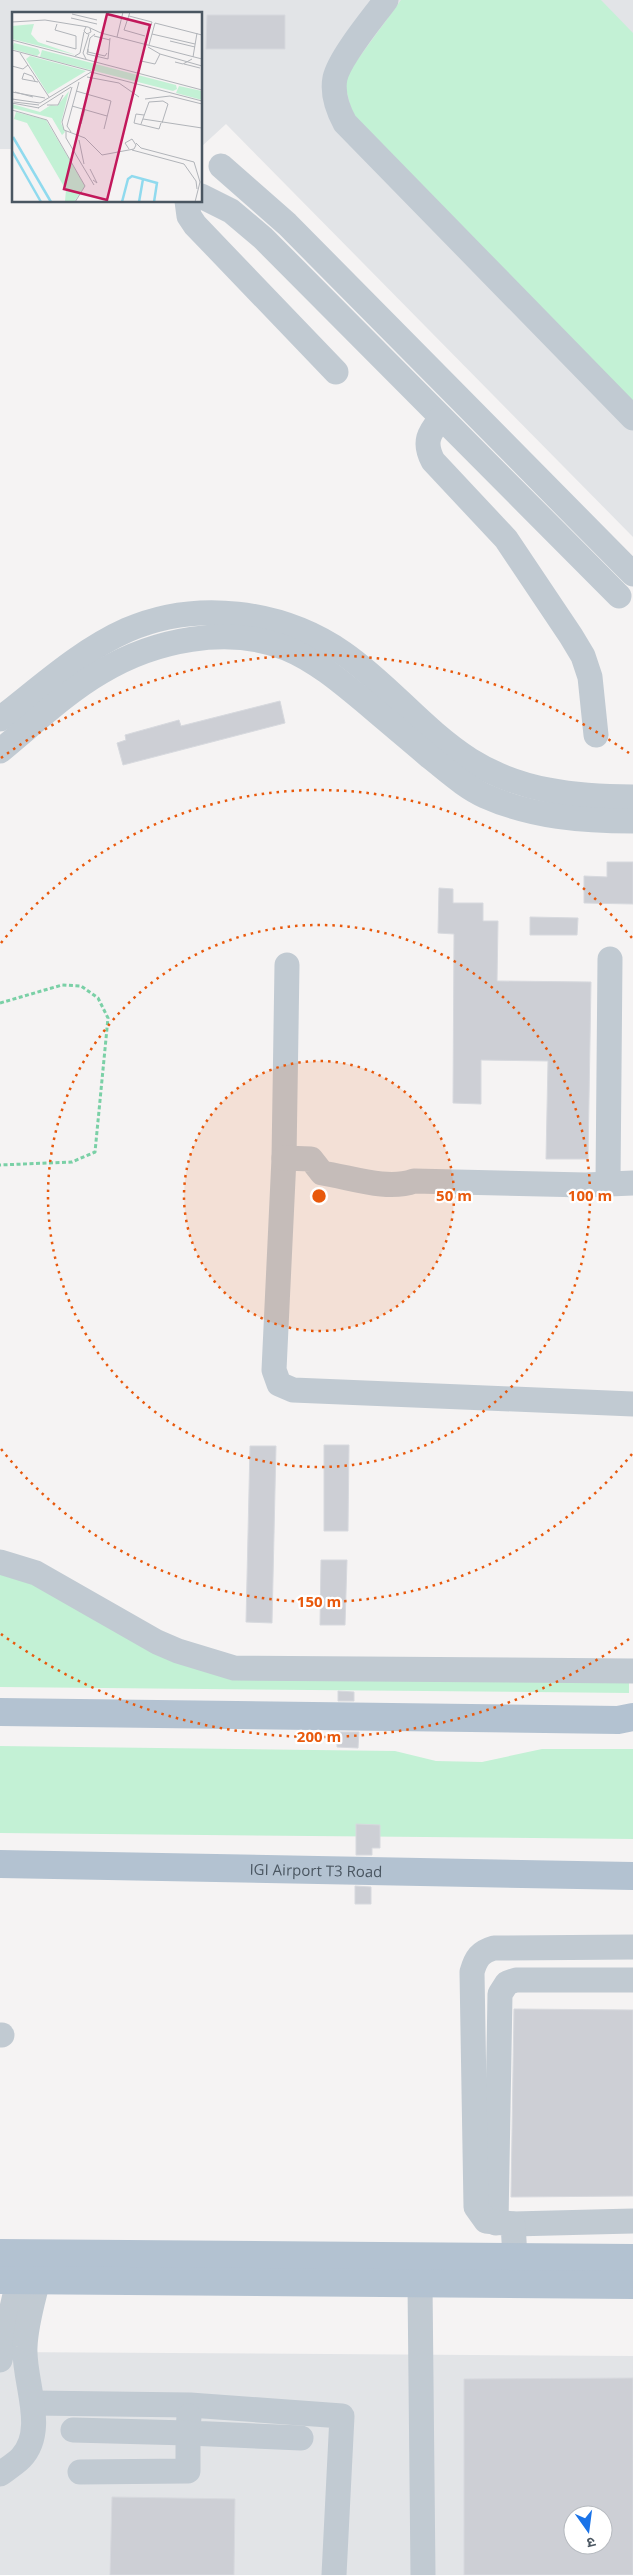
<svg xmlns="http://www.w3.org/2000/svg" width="633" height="2575" viewBox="0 0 633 2575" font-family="'Open Sans','Noto Sans Devanagari',sans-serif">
<rect width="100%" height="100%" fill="#f5f3f3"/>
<!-- airport -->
<g fill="#e2e4e7" fill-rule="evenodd">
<path d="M0 0H633V537L226 124 201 147V14H14V149H0Z"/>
<path d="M0 2352 633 2356V2575H0ZM573 2515H603V2545H573Z"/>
</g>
<!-- green -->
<g fill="#c3f1d5">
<path d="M401 0H601L633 33V403L353 116 345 85 350 70Z"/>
<path d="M0 1570 20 1575 207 1668 629 1680V1693L0 1687Z"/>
<path d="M0 1746 395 1751 436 1761 482 1762 542 1749H633V1839L0 1833Z"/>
</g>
<!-- building -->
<g fill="#cdcfd5" stroke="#d7d9de" fill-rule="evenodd">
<path d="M207 15H285V49H206Z"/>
<path d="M280 701 285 723 123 765 117 743 126 740 125 735 179 720 181 726Z"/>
<path d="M607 862H633V904L584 903V876L607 877Z"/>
<path d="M439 888 453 889V903H483V921H498L497 981 591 982 588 1159H546L548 1061 481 1060V1104L453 1103 454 934 438 933Z"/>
<path d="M530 917 578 918 577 935H530Z"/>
<path d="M324 1445H349L348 1531H324Z"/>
<path d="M250 1446H276L272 1623 246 1622Z"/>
<path d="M321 1560H347L345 1625H320Z"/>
<path d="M338 1691 354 1692V1701H338Z"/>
<path d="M337 1732H359L358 1748 337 1747Z"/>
<path d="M356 1824 380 1825V1848H372V1855H356Z"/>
<path d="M355 1886 371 1887V1904H355Z"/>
<path d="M514 2009 633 2010V2196L511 2197Z"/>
<path d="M633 2378V2575H464V2379ZM573 2515H603V2545H573Z"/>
<path d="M112 2497 235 2499 234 2575H110Z"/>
</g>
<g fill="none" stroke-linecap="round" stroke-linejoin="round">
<!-- path -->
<path stroke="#7ad0a6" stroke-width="3" stroke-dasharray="4 2.5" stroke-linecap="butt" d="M0 1003 62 985 81 986 98 998 108 1018 95 1152 72 1162 0 1165"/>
<!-- minor -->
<g stroke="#c1cad2" stroke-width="25">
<path d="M386 0C372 19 340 57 335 78 332 93 338 110 345 123L633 418"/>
<path d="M221 166 287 224 633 574"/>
<path d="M201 196 231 211 263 238 619 596"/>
<path d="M187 201 189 216 195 225 336 372"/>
<path d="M441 418C429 433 423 442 433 461L506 539 571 636 583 656 590 677 596 735"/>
<path d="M0 719C40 688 80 651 127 630 196 600 281 610 343 653 388 684 423 730 470 760 519 791 576 797 633 797"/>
<path d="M0 751C33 724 65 693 101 672 154 640 227 625 286 648 315 660 340 681 364 701 386 720 408 738 430 757 448 771 465 787 485 796 532 817 583 821 633 821"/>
<path d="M287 965 284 1158 274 1370 279 1384 293 1390 633 1404"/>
<path d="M284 1158 311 1159 322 1173C350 1177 387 1191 414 1181L586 1185 633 1183"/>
<path d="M608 1183 610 959"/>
<path d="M0 1562 36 1573 157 1642 178 1651 234 1668 633 1671"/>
<path d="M0 2035H2"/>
<path d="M496 2223 500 1994 507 1983 516 1980H633"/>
<path d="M513 2224 633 2221"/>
<path d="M515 2257 513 2224 486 2221 476 2207 472 1972C476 1958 480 1952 494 1948L633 1947"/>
<path d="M420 2284 423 2575"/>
<path d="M0 2360 23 2260"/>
<path d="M33 2403 190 2405 342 2416 334 2575"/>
<path d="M189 2416 188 2433 301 2438"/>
<path d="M73 2430 188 2433V2471L80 2472"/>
<path d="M0 2474C7 2469 15 2464 21 2458 48 2430 23 2381 25 2347 26 2318 37 2290 42 2261"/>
</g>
<!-- major -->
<g stroke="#b3c2d1" stroke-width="28">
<path d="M0 1712 618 1720 633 1717"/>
<path id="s1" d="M0 1864 633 1876"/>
<path d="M0 2253 633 2258"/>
<path d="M0 2280 633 2285"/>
</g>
</g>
<!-- distance rings -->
<circle cx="319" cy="1196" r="135" fill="#e8590c" fill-opacity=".12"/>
<g fill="none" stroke="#e8590c" stroke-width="2.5" stroke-dasharray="2.5 5">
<circle cx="319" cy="1196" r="135"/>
<circle cx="319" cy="1196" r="271"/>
<path d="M632 1454A406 406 0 0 1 1 1449M1 943A406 406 0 0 1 632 938"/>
<path d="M629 1639A541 541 0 0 1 1 1634M1 758A541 541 0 0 1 629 753"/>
</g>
<g text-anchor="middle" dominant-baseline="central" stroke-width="4.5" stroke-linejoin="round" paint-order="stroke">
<!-- street labels -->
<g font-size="15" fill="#4a5661" stroke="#fff">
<text stroke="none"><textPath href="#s1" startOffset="316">IGI Airport T3 Road</textPath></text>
</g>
</g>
<!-- overview -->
<g transform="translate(12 12)">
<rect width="190" height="190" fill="#f5f3f3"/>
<path d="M22 12 19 22 26 30 64 43 0 27V14ZM2 31 26 37 28 41 25 44 0 37ZM30 38 164 73 165 77 161 79 28 45ZM18 44 74 59 36 82 14 47ZM167 74 190 79V88L164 81ZM57 79 49 111 53 120 50 123 40 106 0 96V92L28 100 39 93 45 94ZM4 100 34 108 73 174 62 190 53 189 54 178 15 111 2 107Z" fill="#c3f1d5"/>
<path fill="none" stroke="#90daee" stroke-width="2.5" d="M1 125 39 190M0 139 29 190M110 190 116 167 120 164 145 171 142 190M127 190 131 167"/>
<path fill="none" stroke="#b1b4b9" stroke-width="1" d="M118 0 112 18 133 24M60 2 85 8M117 4 140 10 132 33M59 6 85 12M0 10 33 8 76 15 89 21 190 47M74 15 72 19 75 22 79 20 78 16M83 22 78 26 75 42 96 47 98 26M140 22 183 32M82 24 98 28M105 25 111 0M0 28 190 78M34 29 64 37V24L43 18 45 12M158 29 183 35M137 33 143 11 190 23M136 35 148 42 190 54M76 37V40L93 44 95 41M0 38 79 59M8 41 37 85M63 44 68 41 72 20M181 45 185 21M74 47 71 41 77 22M129 49 143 52 148 42M163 50 171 52 180 47M172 52 188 56M0 54 11 57 16 53M75 65 107 71 127 85M23 69 20 64 12 61 10 67 26 70M60 75 50 110 52 118 73 126 90 143 122 137 124 133 120 127 113 131 117 137M64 79 99 89 92 117M0 80 33 86M3 80 21 85M0 87 28 91 79 60 190 89M133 87 158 84 190 92M2 90 27 93M0 91 27 96M35 93H46L51 83M60 94 95 104M26 96 59 75M0 98 35 108 73 174 63 190M132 103 124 102 122 111 147 117 149 111M131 107 190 116M69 112 73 97M129 112 137 90 151 89 156 92 150 111M54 119V126L82 173M59 120 55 114 67 70M67 128 72 152M124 131 129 136 182 150 188 170 183 190M120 138 172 152 184 169 185 177M78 157 85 171 81 168"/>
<path fill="#c2185b" fill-opacity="0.15" stroke="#c2185b" stroke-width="2.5" d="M95 2 138 13 95 188 52 177Z"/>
<rect width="190" height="190" fill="none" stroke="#4a5661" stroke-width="2.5"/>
</g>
<circle cx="319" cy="1196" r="8" fill="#e8590c" stroke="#fff" stroke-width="2.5"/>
<g font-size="15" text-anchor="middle" font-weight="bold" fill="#e8590c" stroke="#fff" stroke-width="4.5" stroke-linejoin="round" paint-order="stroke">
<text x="454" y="1201">50 m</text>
<text x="590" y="1201">100 m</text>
<text x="319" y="1607">150 m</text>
<text x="319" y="1742">200 m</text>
</g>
<!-- north arrow -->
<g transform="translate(588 2530) rotate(166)"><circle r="24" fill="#ffffff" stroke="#b7bbc0"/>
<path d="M0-4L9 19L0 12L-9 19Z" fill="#1a73e8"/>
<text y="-8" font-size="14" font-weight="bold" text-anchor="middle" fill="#4a5661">उ</text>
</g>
</svg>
